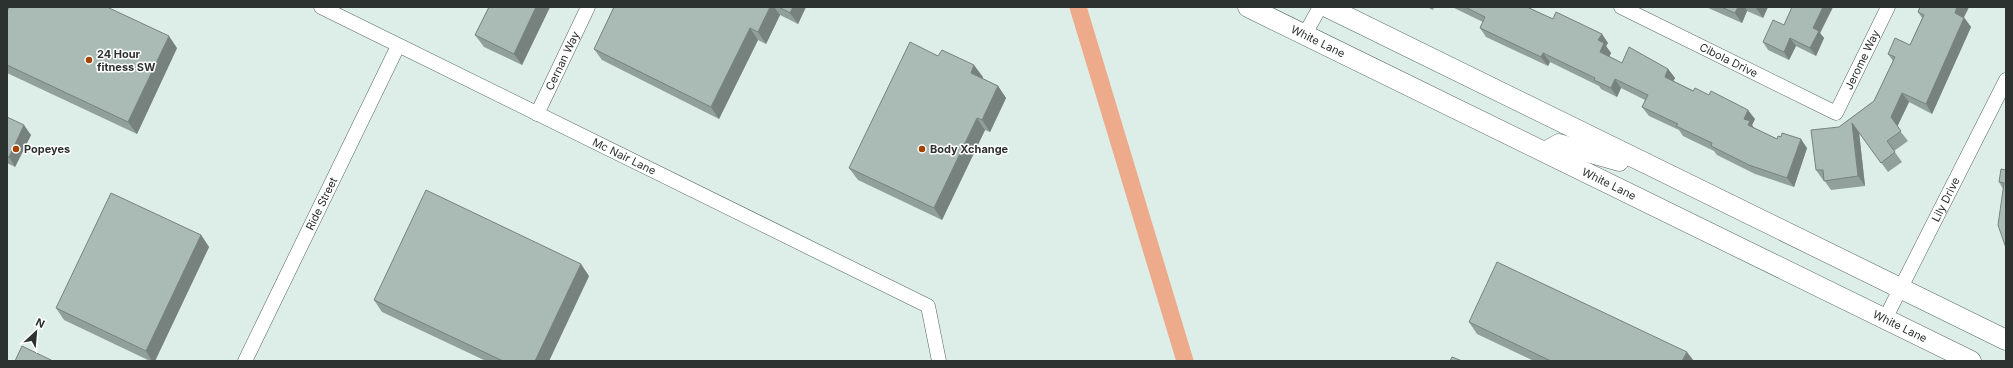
<svg xmlns="http://www.w3.org/2000/svg" width="2013" height="368" viewBox="0 0 2013 368" font-family="Inter,sans-serif">
<rect width="100%" height="100%" fill="#ddeee9"/>
<g fill="none" stroke-linecap="round" stroke-linejoin="round">
<!-- canal -->
<path stroke="#edab8c" stroke-width="17" d="M1078 7 1185 361"/>
<defs>
<g id="street">
<path id="s1" d="M321 7 928 306 939 361"/>
<path id="s2" d="M1621 7 1836 113 1888 7"/>
<path d="M1305 34 1320 7"/>
<path id="s3" d="M537 114 588 7"/>
<path id="s4" d="M1885 319 2006 80"/>
<path id="s5" d="M245 361 398 46"/>
</g>
<g id="secondary">
<path id="s6" d="M1248 7 1971 361"/>
<path d="M1327 7 2006 340"/>
<path d="M1545 152 1559 144 1619 161"/>
</g>
</defs>
<!-- street casing -->
<use href="#street" stroke="#596863" stroke-width="15"/>
<!-- secondary casing -->
<use href="#secondary" stroke="#596863" stroke-width="21"/>
<!-- street -->
<use href="#street" stroke="#fff" stroke-width="14"/>
<!-- secondary -->
<use href="#secondary" stroke="#fff" stroke-width="20"/>
</g>
<!-- wall -->
<g fill="#92a09c">
<path d="M489 7H550L522 65 484 47 475 35Z"/>
<path d="M614 7H806L798 24 780 15 766 44 758 40 719 119 602 60 594 49Z"/>
<path d="M1427 7H1434L1433 10Z"/>
<path d="M1452 7H1527L1553 19 1608 43 1606 46 1611 53 1609 56 1622 63 1668 69 1675 78 1673 81 1755 119 1752 125 1754 128 1777 139 1807 148 1794 187 1755 174 1717 155 1714 151 1683 136 1679 130 1649 116 1642 107 1645 100 1621 88 1617 97 1601 89 1599 86 1550 62 1548 66 1486 37 1480 28 1483 22Z"/>
<path d="M1706 7H1768L1763 18 1747 11 1742 23Z"/>
<path d="M1792 7H1833L1820 33 1824 38 1816 56 1796 46 1789 60 1768 50 1763 42 1784 25Z"/>
<path d="M1920 7H1969L1964 17 1971 27 1932 114 1909 102 1897 127 1908 141 1894 151 1902 162 1888 172 1859 132 1865 186 1831 190 1824 180H1823L1816 170 1839 127 1874 101 1893 61 1888 54 1910 45 1922 18 1918 12Z"/>
<path d="M7 12 177 48 137 134 7 73Z"/>
<path d="M938 56 983 77 982 78 998 86 1006 98 990 132 985 130 942 220 858 180 849 168Z"/>
<path d="M7 117 31 135 15 167 7 163Z"/>
<path d="M2006 170 2003 189 1999 182Z"/>
<path d="M201 235 209 247 155 361H150L64 320 56 308Z"/>
<path d="M589 276 549 361H486L382 312 374 300Z"/>
<path d="M1469 322 1694 361H1534L1477 334Z"/>
</g>
<!-- shaded-wall -->
<g fill="#77827f">
<path d="M536 7H550L522 65 514 54Z"/>
<path d="M770 7H774L780 15 766 44 758 32Z"/>
<path d="M793 7H806L798 24 790 13Z"/>
<path d="M1738 7H1745L1747 11 1742 23 1735 13Z"/>
<path d="M1757 7H1768L1763 18 1756 8Z"/>
<path d="M1823 7H1833L1820 33 1824 38 1816 56 1810 48 1813 28Z"/>
<path d="M1957 7H1969L1961 23 1955 13Z"/>
<path d="M1964 18 1971 27 1932 114 1926 104Z"/>
<path d="M750 28 758 40 719 119 711 107Z"/>
<path d="M1602 34 1608 43 1606 46 1611 53 1607 62 1600 52 1598 40Z"/>
<path d="M169 36 177 48 137 134 128 122Z"/>
<path d="M1790 38 1796 46 1789 60 1784 52Z"/>
<path d="M1543 53 1550 62 1548 66 1541 57Z"/>
<path d="M974 65 983 77 979 85 971 73Z"/>
<path d="M1668 69 1675 78 1671 86 1665 77Z"/>
<path d="M1615 79 1621 88 1617 97 1611 88Z"/>
<path d="M998 86 1006 98 990 132 982 120Z"/>
<path d="M1902 93 1909 102 1897 127 1891 117Z"/>
<path d="M1748 110 1755 119 1752 125 1756 131 1754 134 1744 119Z"/>
<path d="M977 118 985 130 942 220 934 208Z"/>
<path d="M1852 123 1859 132 1865 186 1858 176Z"/>
<path d="M24 125 31 135 15 167 9 157Z"/>
<path d="M1801 139 1807 148 1794 187 1787 178Z"/>
<path d="M201 235 209 247 155 361H152L146 351Z"/>
<path d="M581 264 589 276 549 361H535Z"/>
<path d="M1687 352 1694 361H1682Z"/>
</g>
<!-- building -->
<g fill="#aabab5" stroke="#77827f">
<path d="M9 7H107L169 36 128 122 7 65V12Z"/>
<path d="M489 7H536L514 54 475 35Z"/>
<path d="M614 7H770L758 32 750 28 711 107 594 49Z"/>
<path d="M779 7H793L790 13Z"/>
<path d="M1465 7H1527L1553 19 1556 12 1602 34 1598 40 1604 43 1600 52 1622 63 1629 47 1668 69 1665 77 1693 91 1695 88 1709 95 1711 91 1748 110 1744 119 1750 121 1748 125 1777 139 1778 136 1781 137 1782 133 1801 139 1787 178 1749 165 1711 146 1712 143 1676 126 1678 124 1642 107 1648 95 1615 79 1611 88 1594 80 1595 78 1543 53 1541 57 1480 28 1485 17Z"/>
<path d="M1721 7H1738L1735 13Z"/>
<path d="M1792 7H1823L1813 28 1819 31 1810 48 1790 38 1784 52 1763 42 1773 20 1784 25Z"/>
<path d="M1920 7H1957L1955 13 1964 18 1926 104 1902 93 1891 117 1901 131 1887 141 1895 152 1881 163 1852 123 1858 176 1824 181 1823 170H1816L1811 130 1839 127 1874 101 1895 57 1888 54 1895 38 1910 45 1924 15 1918 12Z"/>
<path d="M910 42 938 56 942 50 974 65 971 73 998 86 982 120 977 118 934 208 849 168Z"/>
<path d="M7 117 24 125 9 157H7Z"/>
<path d="M2001 169 2006 170V248L1998 225 2004 183 1999 182Z"/>
<path d="M426 190 581 264 535 361H503L374 300Z"/>
<path d="M111 193 201 235 146 351 56 308Z"/>
<path d="M1497 262 1687 352 1682 361H1551L1469 322Z"/>
<path d="M22 346 53 361H15Z"/>
<path d="M1452 357 1462 361H1450Z"/>
</g>
<!-- markers -->
<g fill="#a44300" stroke="#fff" stroke-width="1.5">
<circle cx="89" cy="60" r="4"/>
<circle cx="16" cy="149" r="4"/>
<circle cx="922" cy="149" r="4"/>
</g>
<g text-anchor="middle" dominant-baseline="central" stroke-width="3" stroke-linejoin="round" paint-order="stroke">
<!-- street labels -->
<g font-size="11" fill="#2c3230" stroke="#fff">
<text stroke="none"><textPath href="#s6" startOffset="78">White Lane</textPath></text>
<text stroke="none"><textPath href="#s3" startOffset="59">Cernan Way</textPath></text>
<text stroke="none"><textPath href="#s2" startOffset="120">Cibola Drive</textPath></text>
<text stroke="none"><textPath href="#s2" startOffset="299">Jerome Way</textPath></text>
<text stroke="none"><textPath href="#s1" startOffset="338">Mc Nair Lane</textPath></text>
<text stroke="none"><textPath href="#s6" startOffset="402">White Lane</textPath></text>
<text stroke="none"><textPath href="#s4" startOffset="134">Lily Drive</textPath></text>
<text stroke="none"><textPath href="#s5" startOffset="175">Ride Street</textPath></text>
<text stroke="none"><textPath href="#s6" startOffset="726">White Lane</textPath></text>
</g>
<!-- poi labels -->
<g font-size="11" font-weight="bold" fill="#2c3230" stroke="#fff" text-anchor="start">
<text x="97" y="54">24 Hour<tspan x="97" dy="13">fitness SW</tspan></text>
<text x="24" y="149">Popeyes</text>
<text x="930" y="149">Body Xchange</text>
</g>
</g>
<!-- border -->
<rect width="2013" height="368" fill="none" stroke="#2c3230" stroke-width="16"/>
<!-- north arrow -->
<g transform="translate(36 332) rotate(26)" stroke="#ffffff" stroke-width="3" paint-order="stroke">
<path d="M0-3L7 15L0 10L-7 15Z" fill="#2c3230"/>
<text y="-6" font-size="11" font-weight="bold" text-anchor="middle" fill="#2c3230">N</text>
</g>
</svg>
